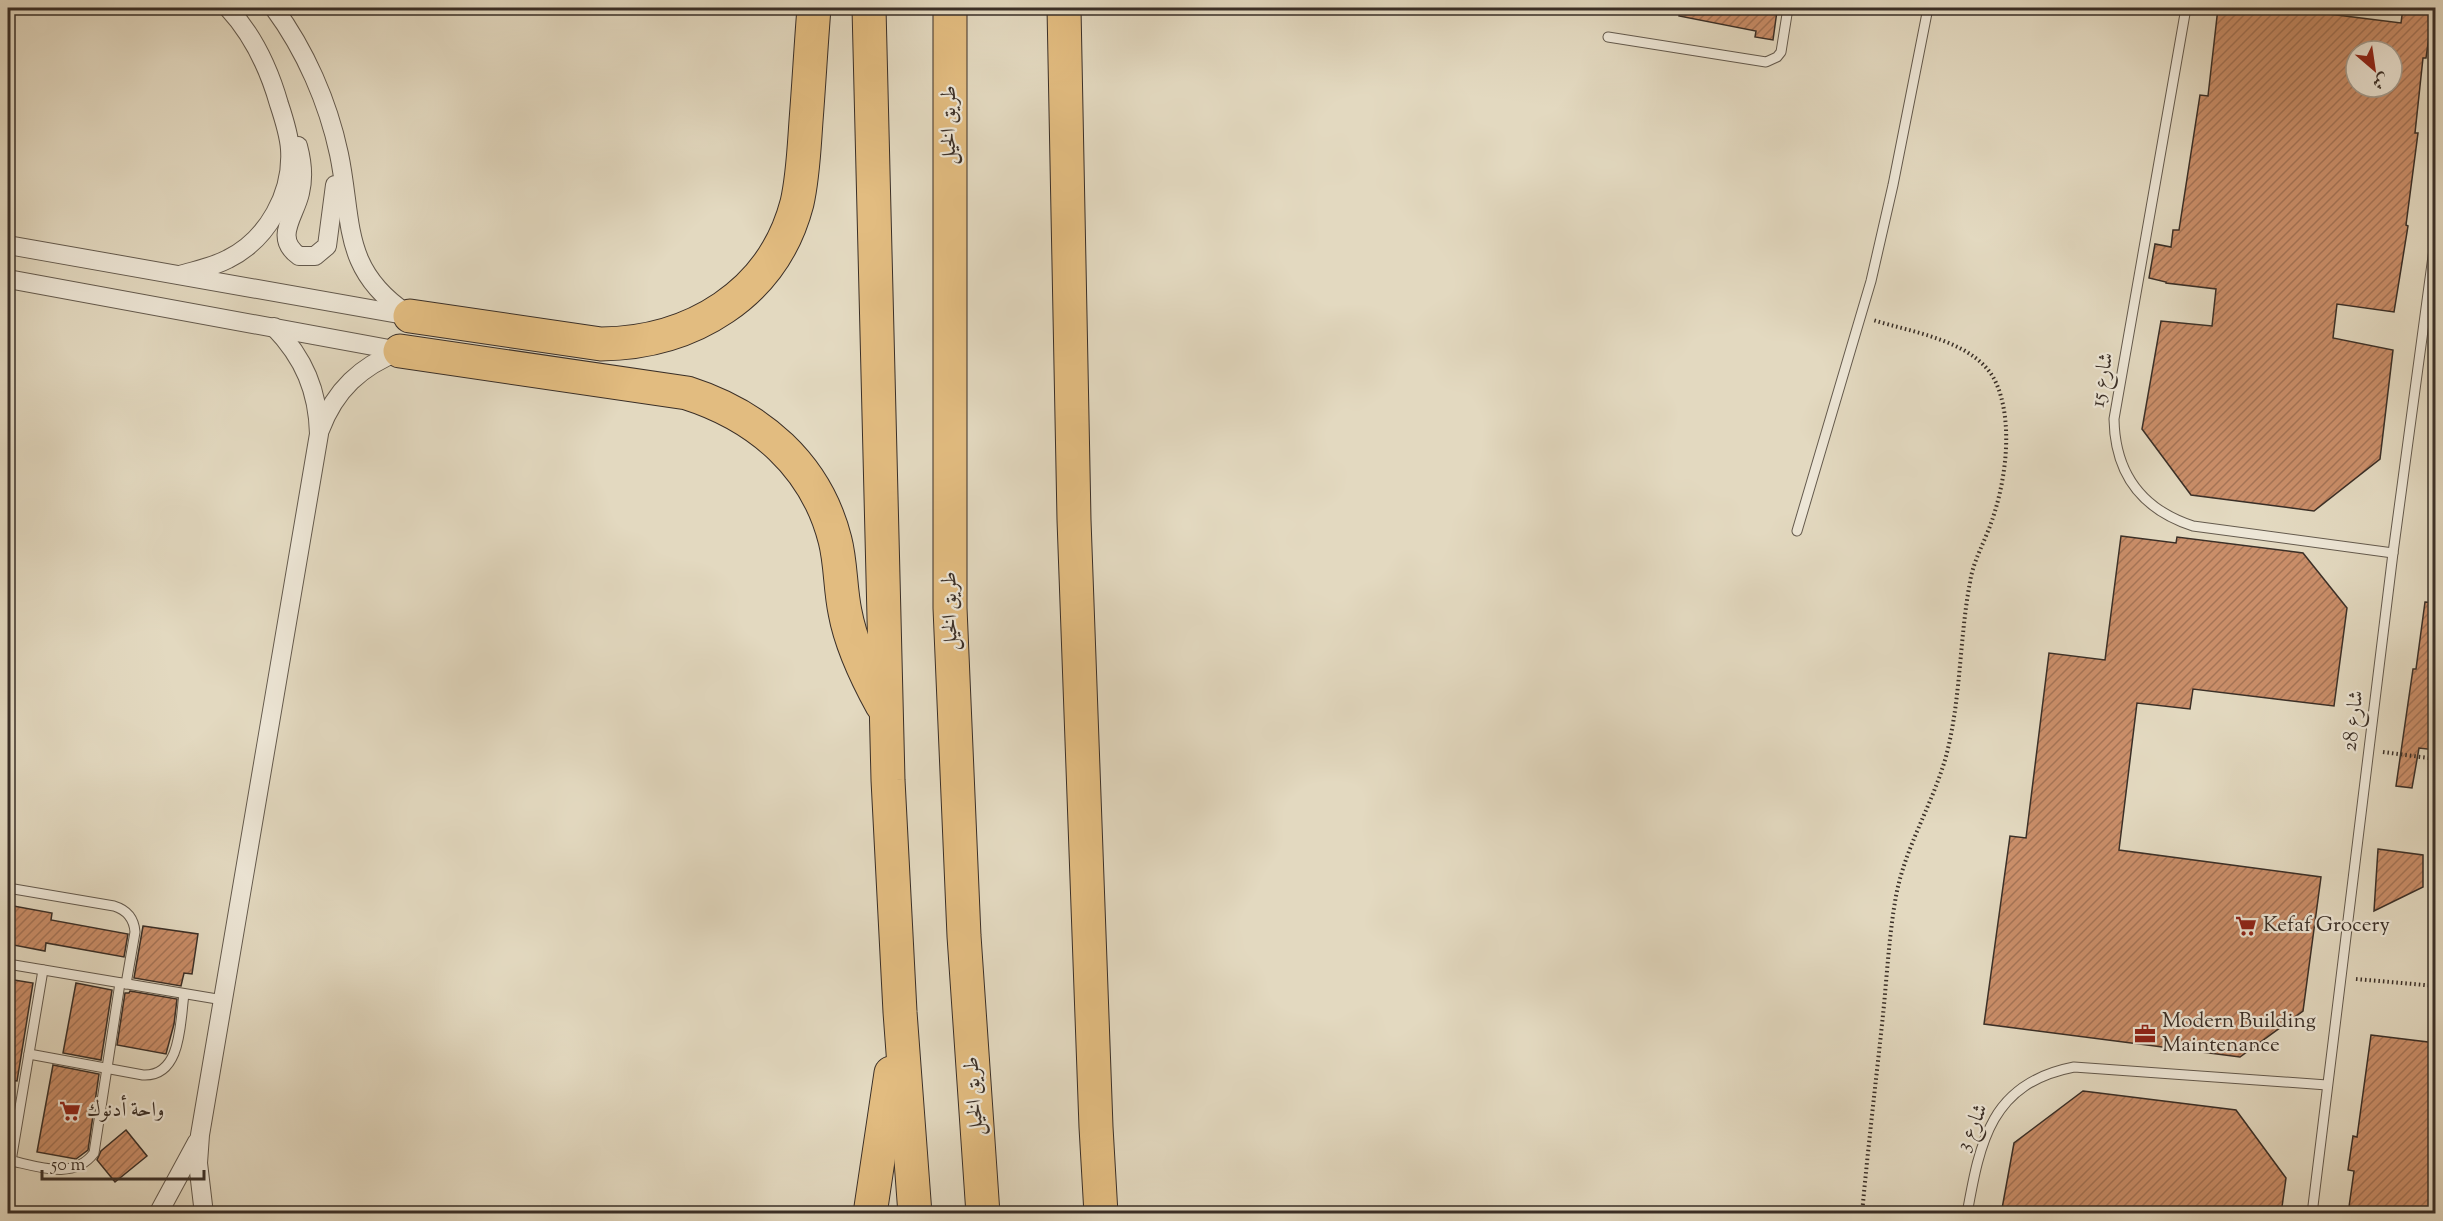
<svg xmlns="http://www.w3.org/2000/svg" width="2443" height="1221" viewBox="0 0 2443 1221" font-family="'Sorts Mill Goudy',Amiri,serif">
<defs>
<pattern id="building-hatch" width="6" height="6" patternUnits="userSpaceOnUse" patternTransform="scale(1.5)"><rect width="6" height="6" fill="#ca8e69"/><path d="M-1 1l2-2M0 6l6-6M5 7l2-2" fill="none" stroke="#a57456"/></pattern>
</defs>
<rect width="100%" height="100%" fill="#e3d9c0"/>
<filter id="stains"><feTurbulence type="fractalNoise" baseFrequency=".00333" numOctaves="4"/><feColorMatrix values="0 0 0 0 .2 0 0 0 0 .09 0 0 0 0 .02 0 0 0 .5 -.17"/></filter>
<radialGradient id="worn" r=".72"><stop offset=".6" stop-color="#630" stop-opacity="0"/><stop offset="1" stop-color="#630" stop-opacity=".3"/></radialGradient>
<!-- building -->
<g fill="url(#building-hatch)" stroke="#3a2f27" stroke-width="1.5" fill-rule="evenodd">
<path d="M1680 8H1755L1777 11 1773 40 1755 37 1756 31 1679 16Z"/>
<path d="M2218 8H2322L2321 13 2401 23 2403 8H2433L2426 58H2423L2415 133H2418L2406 225 2408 226 2394 312 2337 304 2333 338 2393 350 2380 459 2314 511 2191 495 2142 429 2161 321 2212 326 2216 289 2166 283V282L2149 278 2155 244 2171 247 2173 230H2179L2200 95 2208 96ZM2356 51H2392V87H2356Z"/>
<path d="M2121 536 2176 543 2177 537 2303 553 2347 608 2334 706 2193 689 2190 709 2137 703 2119 850 2321 877 2303 1011 2240 1057 1984 1024 2010 836 2026 838 2049 653 2105 660Z"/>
<path d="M2425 602 2436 603V750L2419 748 2412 788 2396 786 2413 669H2416Z"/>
<path d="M2378 849 2423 855V887L2374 911Z"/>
<path d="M8 905 52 913 51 920 128 934 124 957 46 943 45 951 8 944Z"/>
<path d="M143 926 198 934 192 974 184 973 181 986 134 978Z"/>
<path d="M8 979 33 983 17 1081 8 1080Z"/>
<path d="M76 983 112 990 101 1060 63 1053Z"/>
<path d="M130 991 177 999 174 1024 166 1054 117 1045 125 993H129Z"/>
<path d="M2371 1035 2436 1043V1214H2348L2354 1171 2348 1170 2353 1136 2357 1137Z"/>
<path d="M53 1065 99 1074 88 1150 76 1159 37 1152Z"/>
<path d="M2083 1091 2236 1110 2286 1178 2281 1214H2001L2014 1143Z"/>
<path d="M126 1130 147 1156 115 1182 97 1160 101 1151Z"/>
</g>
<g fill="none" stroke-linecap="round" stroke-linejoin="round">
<defs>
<g id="service">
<path d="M2186 8 2114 419C2115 473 2141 509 2193 526L2393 553"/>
<path d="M1608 37 1766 62 1777 57 1781 52 1788 8"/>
<path d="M1797 531 1871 281 1893 185 1928 8"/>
<path d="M8 888 114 906C127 910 134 919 135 932L126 984"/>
<path d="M8 964 223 1000"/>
<path d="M29 1054 143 1075C182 1077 180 1022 184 994"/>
<path d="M8 1160C37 1166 73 1181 94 1153L120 983"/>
<path d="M11 1161 43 970"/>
<path d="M1967 1214C1980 1141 1991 1083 2074 1067L2327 1085"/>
<path d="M2312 1214 2393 553 2436 234"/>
</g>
<g id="minor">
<path d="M274 8C305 50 328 102 339 154 353 221 341 269 406 313"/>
<path d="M298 146C302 161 304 177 300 193 295 216 273 238 299 256H315L327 246 335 185"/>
<path d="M8 245 410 316"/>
<path d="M180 275C197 270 213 267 228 259 268 239 293 193 290 149 289 134 284 119 279 104 269 69 253 35 228 8"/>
<path d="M8 279 400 351"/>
<path d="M320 430C335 390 361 366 400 351"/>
<path d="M158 1214 197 1142"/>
<path d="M204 1214 198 1163 200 1135 319 434C318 391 304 358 274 327"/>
</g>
<g id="motorway">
<path d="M869 8 888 780 900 1012 915 1214"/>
<path d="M950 8V608L964 936 983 1214"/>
<path d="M1064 8 1074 520 1096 1127 1101 1214"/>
<path d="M410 316 601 344C691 343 773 295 797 203 803 177 804 149 806 121 809 83 811 45 814 8"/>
<path d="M400 351 687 393C759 416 816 465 835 540 841 563 840 588 845 612 851 645 866 676 882 705"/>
<path d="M870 1214 891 1073"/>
</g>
</defs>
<!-- service casing -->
<use href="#service" stroke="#645a4d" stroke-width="11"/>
<!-- minor casing -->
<use href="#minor" stroke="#645a4d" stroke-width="20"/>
<!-- motorway casing -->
<use href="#motorway" stroke="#3a2f27" stroke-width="35"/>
<!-- path -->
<g stroke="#3a2f27" stroke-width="4" stroke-dasharray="1.5 3" stroke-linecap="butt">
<path d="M2383 752 2436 759"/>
<path d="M2356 979 2436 986"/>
<path d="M1862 1214C1868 1147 1876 1081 1883 1015 1887 976 1889 935 1896 896 1905 848 1931 807 1945 760 1961 703 1959 641 1970 582 1973 562 1983 545 1990 526 2005 486 2014 426 1997 385 1979 341 1914 333 1873 320"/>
</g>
<!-- service -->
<use href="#service" stroke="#ede6d6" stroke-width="9"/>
<!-- minor -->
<use href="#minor" stroke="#ede6d6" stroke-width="18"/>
<!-- motorway -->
<use href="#motorway" stroke="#e2bc80" stroke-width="33"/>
</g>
<!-- icons -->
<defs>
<symbol id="supermarket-bare" viewBox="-9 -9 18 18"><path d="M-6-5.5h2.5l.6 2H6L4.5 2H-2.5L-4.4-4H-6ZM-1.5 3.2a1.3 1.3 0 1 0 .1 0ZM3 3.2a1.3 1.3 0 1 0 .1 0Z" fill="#8f2418" stroke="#ede6d6" stroke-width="2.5" paint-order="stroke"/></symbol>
<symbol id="office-bare" viewBox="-9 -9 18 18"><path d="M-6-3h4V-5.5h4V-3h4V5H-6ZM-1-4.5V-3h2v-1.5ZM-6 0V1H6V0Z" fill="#8f2418" stroke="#ede6d6" stroke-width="2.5" paint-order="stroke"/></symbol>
</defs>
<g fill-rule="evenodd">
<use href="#supermarket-bare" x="2231" y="911" width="30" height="30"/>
<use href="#office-bare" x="2130" y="1019" width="30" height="30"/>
<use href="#supermarket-bare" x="55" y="1096" width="30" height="30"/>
</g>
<g text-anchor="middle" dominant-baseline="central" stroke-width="4.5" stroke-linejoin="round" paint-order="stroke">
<!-- street labels -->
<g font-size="21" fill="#3a2f27" stroke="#ede6d6">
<text transform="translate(950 125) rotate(-90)">طريق الخيل</text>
<text transform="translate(2103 380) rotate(-80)">شارع 15</text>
<text transform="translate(951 611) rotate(-91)">طريق الخيل</text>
<text transform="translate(2354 721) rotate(-83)">شارع 28</text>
<text transform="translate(975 1096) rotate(-94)">طريق الخيل</text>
<text transform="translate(1973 1128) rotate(-66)">شارع 3</text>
</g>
<!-- poi labels -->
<g font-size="21" fill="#3a2f27" stroke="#ede6d6" text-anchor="start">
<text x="2263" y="926">Kefaf Grocery</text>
<text x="2162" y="1022">Modern Building<tspan x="2162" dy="24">Maintenance</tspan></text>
<text x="87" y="1111">واحة أدنوك</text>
</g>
</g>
<!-- margin -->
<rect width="2443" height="1221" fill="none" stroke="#e3d9c0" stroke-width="30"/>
<rect x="9" y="9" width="2425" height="1203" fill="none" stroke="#3a2f27" stroke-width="3"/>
<rect x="15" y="15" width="2413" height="1191" fill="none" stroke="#3a2f27" stroke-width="1.5"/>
<!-- north arrow -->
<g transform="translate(2374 69) rotate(151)"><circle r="28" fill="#ede6d6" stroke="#a59d90" stroke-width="1.5"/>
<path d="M0-4.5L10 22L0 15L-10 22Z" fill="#8f2418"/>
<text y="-9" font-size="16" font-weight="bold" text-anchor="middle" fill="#3a2f27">ش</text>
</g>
<!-- scale -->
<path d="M42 1170v9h162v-9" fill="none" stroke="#3a2f27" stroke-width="3"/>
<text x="51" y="1170" font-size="18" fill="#3a2f27" stroke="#ede6d6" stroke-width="4.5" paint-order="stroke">50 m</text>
<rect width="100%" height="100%" filter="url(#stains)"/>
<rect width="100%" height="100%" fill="url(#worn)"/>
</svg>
